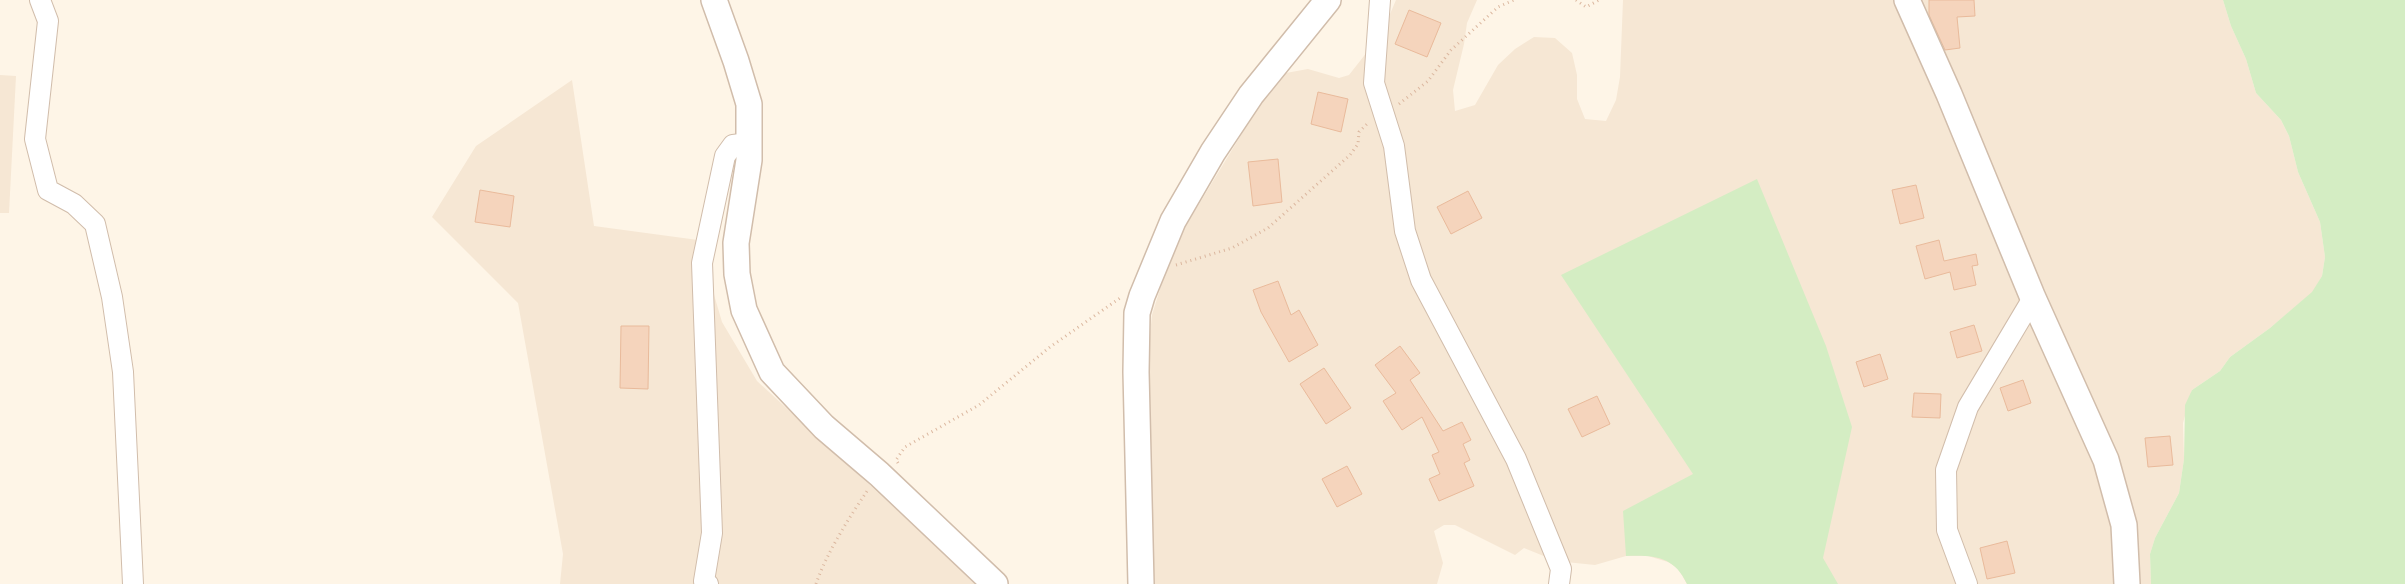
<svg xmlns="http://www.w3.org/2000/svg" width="2405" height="584" viewBox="0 0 2405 584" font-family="Ubuntu,sans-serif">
<rect width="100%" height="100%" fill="#fef5e7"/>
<!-- residential -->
<g fill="#f6e7d4">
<path d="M1396 0H1477L1467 23 1464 44 1453 90 1455 111 1475 105 1498 65 1515 49 1534 37 1555 38 1572 53 1577 75V99L1585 119 1606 121 1616 100 1620 77 1623 0H2223L2231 26 2246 59 2256 93 2281 120 2289 136 2298 172 2320 222 2325 257 2322 276 2313 292 2270 328 2230 357 2220 371 2192 390 2183 423 2184 459 2179 493 2155 538 2150 554 2151 584H1687L1678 568 1668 562 1648 556H1626L1595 565 1556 561 1524 548 1515 555 1455 525H1444L1434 531 1443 563 1437 584H1154L1149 466 1151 433 1148 354 1152 315 1169 260 1182 232 1263 99 1286 73 1308 69 1339 78 1349 75 1382 33Z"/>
<path d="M0 75 16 76 9 213H0Z"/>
<path d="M572 80 594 226 698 240 722 322 757 381 977 584H560L563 554 518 303 432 217 476 146Z"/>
</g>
<!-- green -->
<g fill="#d4edc3">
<path d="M2223 0H2405V584H2151L2150 554 2155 538 2179 493 2184 459 2185 405 2192 390 2220 371 2230 357 2270 328 2312 292 2322 276 2325 257 2320 222 2298 172 2289 136 2281 120 2256 93 2246 59 2231 26Z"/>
<path d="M1757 179 1826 346 1852 427 1823 558 1838 584H1687C1674 556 1654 555 1626 556L1623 511 1693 474 1561 275Z"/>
</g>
<!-- building -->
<g fill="#f5d4bc" stroke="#e9ba9b">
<path d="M1929 0H1974L1975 16 1957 17 1960 48 1945 50 1929 15Z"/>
<path d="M1409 10 1441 23 1427 57 1395 44Z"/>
<path d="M1318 92 1348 99 1341 132 1311 124Z"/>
<path d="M1278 159 1282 202 1253 206 1248 162Z"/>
<path d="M1916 185 1924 218 1900 224 1892 190Z"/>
<path d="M480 190 514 196 510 227 475 222Z"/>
<path d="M1468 191 1482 218 1451 234 1437 207Z"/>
<path d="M1939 240 1944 261 1976 254 1978 265 1972 266 1976 285 1954 290 1950 272 1925 279 1916 246Z"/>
<path d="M1278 281 1291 315 1299 310 1318 345 1289 362 1261 312 1253 290Z"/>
<path d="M1974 325 1982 351 1957 358 1950 332Z"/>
<path d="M621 326H649L648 389 620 388Z"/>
<path d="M1400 346 1420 373 1410 380 1443 431 1462 422 1471 440 1463 444 1470 460 1464 463 1474 486 1439 501 1429 479 1440 474 1432 455 1439 452 1422 417 1402 430 1383 401 1396 393 1375 365Z"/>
<path d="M1880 354 1888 379 1864 387 1856 362Z"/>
<path d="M1324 368 1351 408 1326 424 1300 384Z"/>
<path d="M2023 380 2031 403 2008 411 2000 388Z"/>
<path d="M1914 393 1941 394 1940 418 1912 417Z"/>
<path d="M1597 396 1610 424 1582 437 1568 409Z"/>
<path d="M2170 436 2173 465 2148 467 2145 438Z"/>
<path d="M1347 466 1362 494 1337 507 1322 479Z"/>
<path d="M2007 541 2015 573 1987 579 1980 548Z"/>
</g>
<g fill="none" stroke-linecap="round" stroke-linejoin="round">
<defs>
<g id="minor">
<path d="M40 0 48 21 35 139 48 190 74 204 95 224 112 297 123 372 133 584"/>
<path d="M1380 0 1374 83 1394 146 1405 231 1421 280 1516 459 1561 569 1559 584"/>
<path d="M708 584 704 581 712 533 702 263 725 156 733 145 749 143"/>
<path d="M1967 584 1947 530 1946 470 1968 407 2033 298"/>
</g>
<g id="tertiary">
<path d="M714 0 736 61 749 104V160L736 243 737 274 744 310 772 372 824 427 879 474 995 584"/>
<path d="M1907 0 1949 94 2033 298 2106 460 2124 525 2127 584"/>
<path d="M1141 584 1136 372 1137 313 1142 296 1173 221 1213 152 1251 95 1328 0"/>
</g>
</defs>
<!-- minor casing -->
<use href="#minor" stroke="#d1bdab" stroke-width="22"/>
<!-- tertiary casing -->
<use href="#tertiary" stroke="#d1bdab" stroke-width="28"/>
<!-- path -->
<g stroke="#dbb79f" stroke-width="3" stroke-dasharray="1 4" stroke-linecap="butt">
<path d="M1576 0 1586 7 1599 0"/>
<path d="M1399 104 1428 81 1451 50 1498 7 1514 0"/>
<path d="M1176 265 1232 248 1268 228 1350 155 1358 144 1359 132 1368 123"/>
<path d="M898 463 896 460 905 447 979 405 1050 347 1120 298"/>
<path d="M816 584C826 554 849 518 867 491"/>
</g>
<!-- minor -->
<use href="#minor" stroke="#fff" stroke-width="20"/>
<!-- tertiary -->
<use href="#tertiary" stroke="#fff" stroke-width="25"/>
</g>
</svg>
